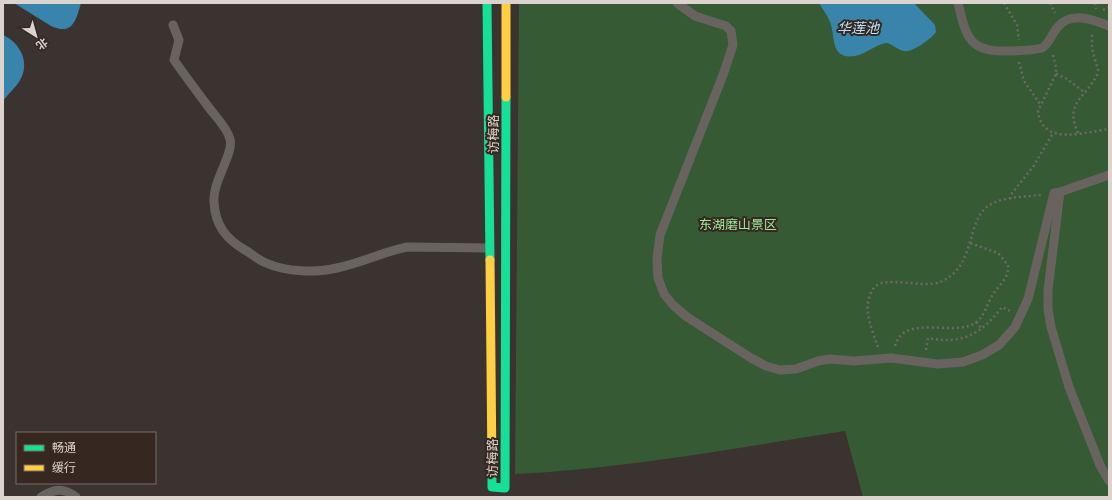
<svg xmlns="http://www.w3.org/2000/svg" width="1112" height="500" viewBox="0 0 1112 500" font-family="'Space Grotesk','Noto Sans SC',sans-serif">
<rect width="100%" height="100%" fill="#3b3330"/>
<!-- green -->
<path fill="#355a34" d="M519 3H1109V497H863L845 431C736 448 625 469 515 474Z"/>
<!-- water -->
<g fill="#3984ab">
<path d="M14 3H81C76 20 73 36 51 26Z"/>
<path d="M819 3H914L935 25 936 32C931 39 912 53 904 51 897 50 893 44 886 43 875 45 866 54 855 56 831 60 835 38 831 25 829 17 823 10 819 3Z"/>
<path d="M3 35C21 43 31 64 19 82 15 88 8 94 3 101Z"/>
</g>
<g fill="none" stroke-linecap="round" stroke-linejoin="round">
<!-- path -->
<g stroke="#6e6966" stroke-width="2.5" stroke-dasharray="2 3" stroke-linecap="butt">
<path d="M1004 3 1017 25 1019 40"/>
<path d="M1050 3 1055 13"/>
<path d="M1095 3 1096 9"/>
<path d="M1103 10 1109 7"/>
<path d="M1053 55 1056 67V74L1038 111C1042 147 1085 132 1109 129"/>
<path d="M1019 62 1024 81 1040 104"/>
<path d="M1056 74 1067 79 1084 92"/>
<path d="M1078 133C1064 102 1085 99 1097 75L1098 70 1092 49V32"/>
<path d="M1010 199 1012 193 1033 167 1053 133"/>
<path d="M976 322 982 329"/>
<path d="M895 346C904 313 954 337 975 323 985 316 987 304 993 294 999 285 1010 277 1008 265L998 253 970 243"/>
<path d="M878 347C872 329 861 308 873 289 883 274 922 289 940 282 976 268 966 221 988 206 1003 196 1025 197 1042 195"/>
<path d="M926 350 928 338C963 345 981 334 1002 307L1010 311"/>
</g>
<!-- lane -->
<g stroke="#696360" stroke-width="9">
<path d="M677 3 695 16 726 26 731 31 733 45 723 75 660 235 657 258 658 278 664 294 673 305 687 317 751 358 766 366 780 370 796 369 818 361 830 359 854 361 891 358 938 364 963 362 982 355 999 345 1015 327 1028 299 1054 193 1060 192"/>
<path d="M958 3C966 35 968 52 1005 51 1018 51 1030 51 1042 48 1050 43 1051 35 1057 28 1070 11 1092 19 1109 26"/>
<path d="M173 25 179 40 174 60C186 77 198 93 210 109 217 118 227 128 230 139 234 154 212 182 214 202 215 225 226 239 245 250 252 254 258 260 266 263 286 272 316 273 337 268 361 263 383 252 407 247L489 248"/>
<path d="M1109 175 1060 192 1048 290V309L1051 327 1069 387 1100 465 1109 481"/>
<path d="M41 497C54 489 63 487 76 497"/>
</g>
<!-- fast -->
<g stroke="#16e098" stroke-width="9">
<path d="M487 3 490 260"/>
<path d="M492 472V487L505 488 506 97"/>
</g>
<!-- slow -->
<g stroke="#ffcf43" stroke-width="9">
<path d="M506 97V3"/>
<path d="M490 260 492 472"/>
</g>
</g>
<g text-anchor="middle" dominant-baseline="central" stroke-width="4" stroke-linejoin="round" paint-order="stroke">
<!-- street labels -->
<g font-size="13" fill="#dcd3ce" stroke="#362821">
<text transform="translate(493 134) rotate(-90)">访梅路</text>
<text transform="translate(492 458) rotate(-90)">访梅路</text>
</g>
<!-- park labels -->
<g font-size="13" fill="#9ceb9c" stroke="#362821">
<text x="738" y="224">东湖磨山景区</text>
</g>
<!-- water labels -->
<g font-size="14" font-style="italic" fill="#bbe3fb" stroke="#362821">
<text x="858" y="28">华莲池</text>
</g>
</g>
<!-- border -->
<rect width="1112" height="500" fill="none" stroke="#dcd3ce" stroke-width="8"/>
<!-- legend -->
<rect x="16" y="432" width="140" height="52" fill="#362821" stroke="#786c66"/>
<rect x="24" y="445" width="20" height="6" fill="#16e098" stroke="#786c66"/>
<text x="52" y="452" font-size="12" fill="#dcd3ce">畅通</text>
<rect x="24" y="465" width="20" height="6" fill="#ffcf43" stroke="#786c66"/>
<text x="52" y="472" font-size="12" fill="#dcd3ce">缓行</text>
<!-- north arrow -->
<g transform="translate(36 36) rotate(143)" stroke="#362821" stroke-width="3" paint-order="stroke">
<path d="M0-3L7 15L0 10L-7 15Z" fill="#dcd3ce"/>
<text y="-6" font-size="11" font-weight="bold" text-anchor="middle" fill="#dcd3ce">北</text>
</g>
</svg>
